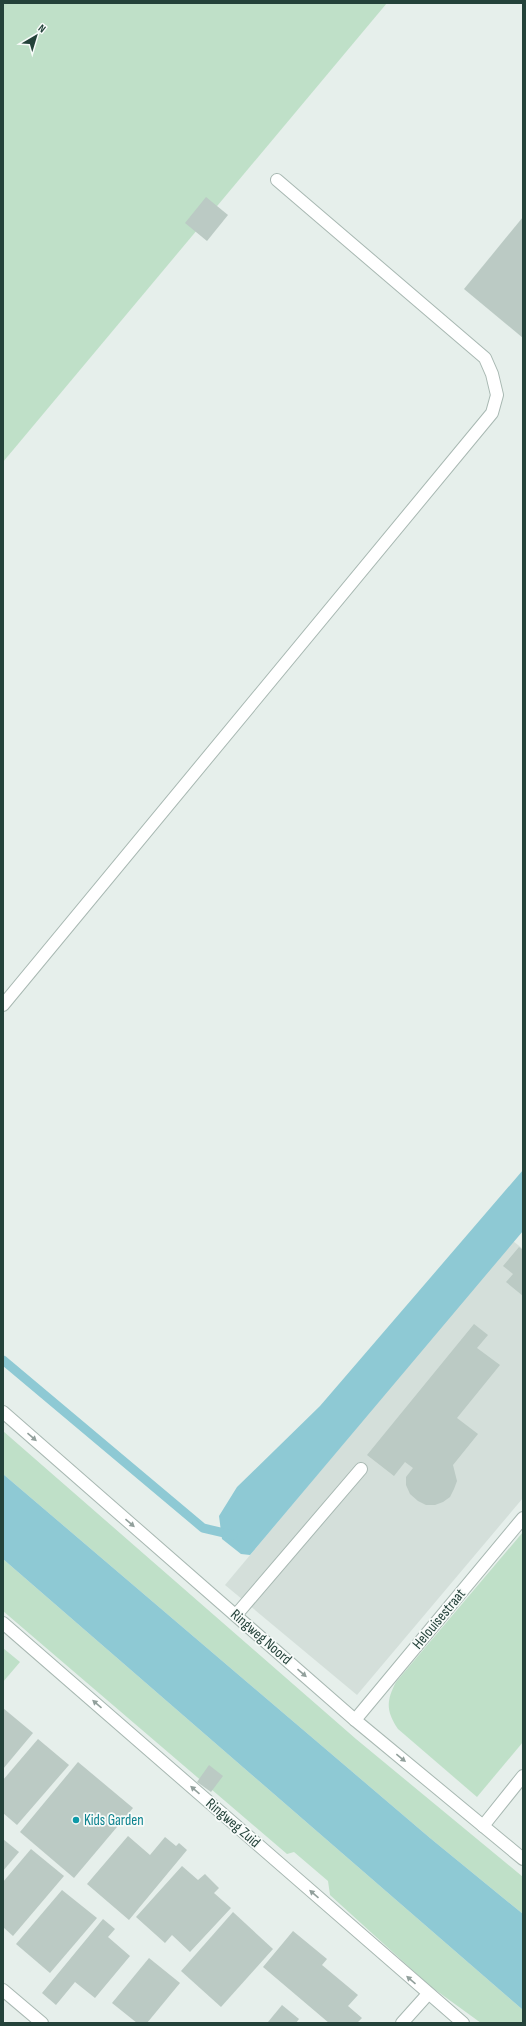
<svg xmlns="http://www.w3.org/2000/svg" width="526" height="2026" viewBox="0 0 526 2026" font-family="'Sofia Sans Condensed',sans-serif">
<rect width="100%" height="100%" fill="#e6efeb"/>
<!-- built -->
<path fill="#d4dfda" d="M513 1241 523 1249V1498L357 1695 225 1585Z"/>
<!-- green -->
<g fill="#bfe0c8">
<path d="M3 3H387L3 462Z"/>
<path d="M3 1431 356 1739 523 1877V1914L430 1838 3 1474Z"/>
<path d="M523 1532V1742L477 1797 398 1729C386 1711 386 1701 396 1682Z"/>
<path d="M3 1559 523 2010V2023H481L430 1986 330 1895 328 1881 294 1852 287 1854 3 1611Z"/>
<path d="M3 1648 20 1662 3 1682Z"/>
</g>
<!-- water -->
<g fill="#8ec9d4">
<path d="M523 1170V1231L250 1555 241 1554 222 1539 219 1516 237 1487 320 1406Z"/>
<path d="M3 1474 430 1838 523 1914V2010L3 1559Z"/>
</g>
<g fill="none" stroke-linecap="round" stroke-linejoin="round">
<!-- stream -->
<path stroke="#8ec9d4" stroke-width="9" d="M3 1360 203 1528 233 1535"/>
</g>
<!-- building -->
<g fill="#bbcac4">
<path d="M206 197 228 215 207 241 185 223Z"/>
<path d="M523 217V338L464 289Z"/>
<path d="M519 1247 523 1250V1296L506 1282 513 1274 503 1266Z"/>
<path d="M474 1324 488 1335 477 1348 500 1365 457 1418 478 1434 453 1465 457 1481 454 1489 450 1497 443 1502 435 1505H426L418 1501 410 1494 406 1485V1477L413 1468 405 1462 394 1476 367 1455Z"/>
<path d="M3 1708 33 1733 3 1769Z"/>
<path d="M38 1739 69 1765 17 1825 3 1813V1780Z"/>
<path d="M78 1762 133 1808 74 1878 20 1832Z"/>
<path d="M209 1765 223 1776 211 1792 197 1782Z"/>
<path d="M128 1836 150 1855 165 1837 176 1846 179 1843 187 1850 129 1920 87 1884Z"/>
<path d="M3 1839 19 1852 3 1871Z"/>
<path d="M31 1849 64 1876 13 1936 3 1927V1882Z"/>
<path d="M182 1866 198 1880 205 1874 219 1888 214 1893 231 1908 190 1952 172 1935 165 1943 136 1917Z"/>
<path d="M62 1890 97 1918 50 1973 16 1944Z"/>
<path d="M233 1912 273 1949 221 2007 181 1971Z"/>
<path d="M103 1919 115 1929 108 1937 130 1956 95 1998 75 1982 56 2005 42 1993Z"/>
<path d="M293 1931 327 1959 322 1965 358 1995 348 2006 362 2018 357 2023H329L263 1967Z"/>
<path d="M149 1958 180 1983 147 2023H137L112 2003Z"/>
<path d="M282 2005 299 2019 296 2023 268 2022Z"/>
</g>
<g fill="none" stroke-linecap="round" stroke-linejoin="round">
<defs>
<g id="minor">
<path d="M3 1005 492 413 497 395 492 374 485 358 277 180"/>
<path d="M3 1412 355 1720 523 1859"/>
<path d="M236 1615 361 1469"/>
<path d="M3 1623 463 2023"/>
<path d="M355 1720 523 1518"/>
<path d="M483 1826 523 1776"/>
<path d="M3 1990 42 2023"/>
<path d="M402 2023 428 1994"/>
</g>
</defs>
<!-- minor casing -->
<use href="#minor" stroke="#a8b8b2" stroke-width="14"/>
<!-- minor -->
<use href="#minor" stroke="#fff" stroke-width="12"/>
</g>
<!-- one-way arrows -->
<defs><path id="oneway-solid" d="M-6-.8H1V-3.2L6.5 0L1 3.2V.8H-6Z"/></defs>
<g fill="#92a09c">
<use href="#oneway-solid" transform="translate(32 1437) rotate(41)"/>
<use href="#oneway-solid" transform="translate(130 1523) rotate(41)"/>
<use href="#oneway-solid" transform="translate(302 1673) rotate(41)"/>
<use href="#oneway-solid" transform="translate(97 1704) rotate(-139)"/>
<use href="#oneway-solid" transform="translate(401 1758) rotate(39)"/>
<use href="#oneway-solid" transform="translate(195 1790) rotate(-139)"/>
<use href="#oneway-solid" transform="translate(314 1894) rotate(-139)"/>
<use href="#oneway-solid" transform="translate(411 1980) rotate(-139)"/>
</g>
<!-- markers -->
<circle fill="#0f9aa8" stroke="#f7fbf9" stroke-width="1.5" cx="76" cy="1820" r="4"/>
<g text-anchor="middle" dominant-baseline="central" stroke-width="3.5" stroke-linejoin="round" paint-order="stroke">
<!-- street labels -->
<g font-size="15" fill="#24423a" stroke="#f7fbf9">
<text transform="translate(439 1619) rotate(-50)">Helouisestraat</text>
<text transform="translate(261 1637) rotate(41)">Ringweg Noord</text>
<text transform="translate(233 1823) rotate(41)">Ringweg Zuid</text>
</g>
<!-- culture labels -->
<g font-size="15" fill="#0d838f" stroke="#f7fbf9" text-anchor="start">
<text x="84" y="1820">Kids Garden</text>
</g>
</g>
<!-- border -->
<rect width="526" height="2026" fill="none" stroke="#24423a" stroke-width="8"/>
<!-- north arrow -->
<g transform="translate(36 36) rotate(38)" stroke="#f7fbf9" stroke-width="3" paint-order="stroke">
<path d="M0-3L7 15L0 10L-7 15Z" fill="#24423a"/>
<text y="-6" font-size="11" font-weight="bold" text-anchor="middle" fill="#24423a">N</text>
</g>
</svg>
